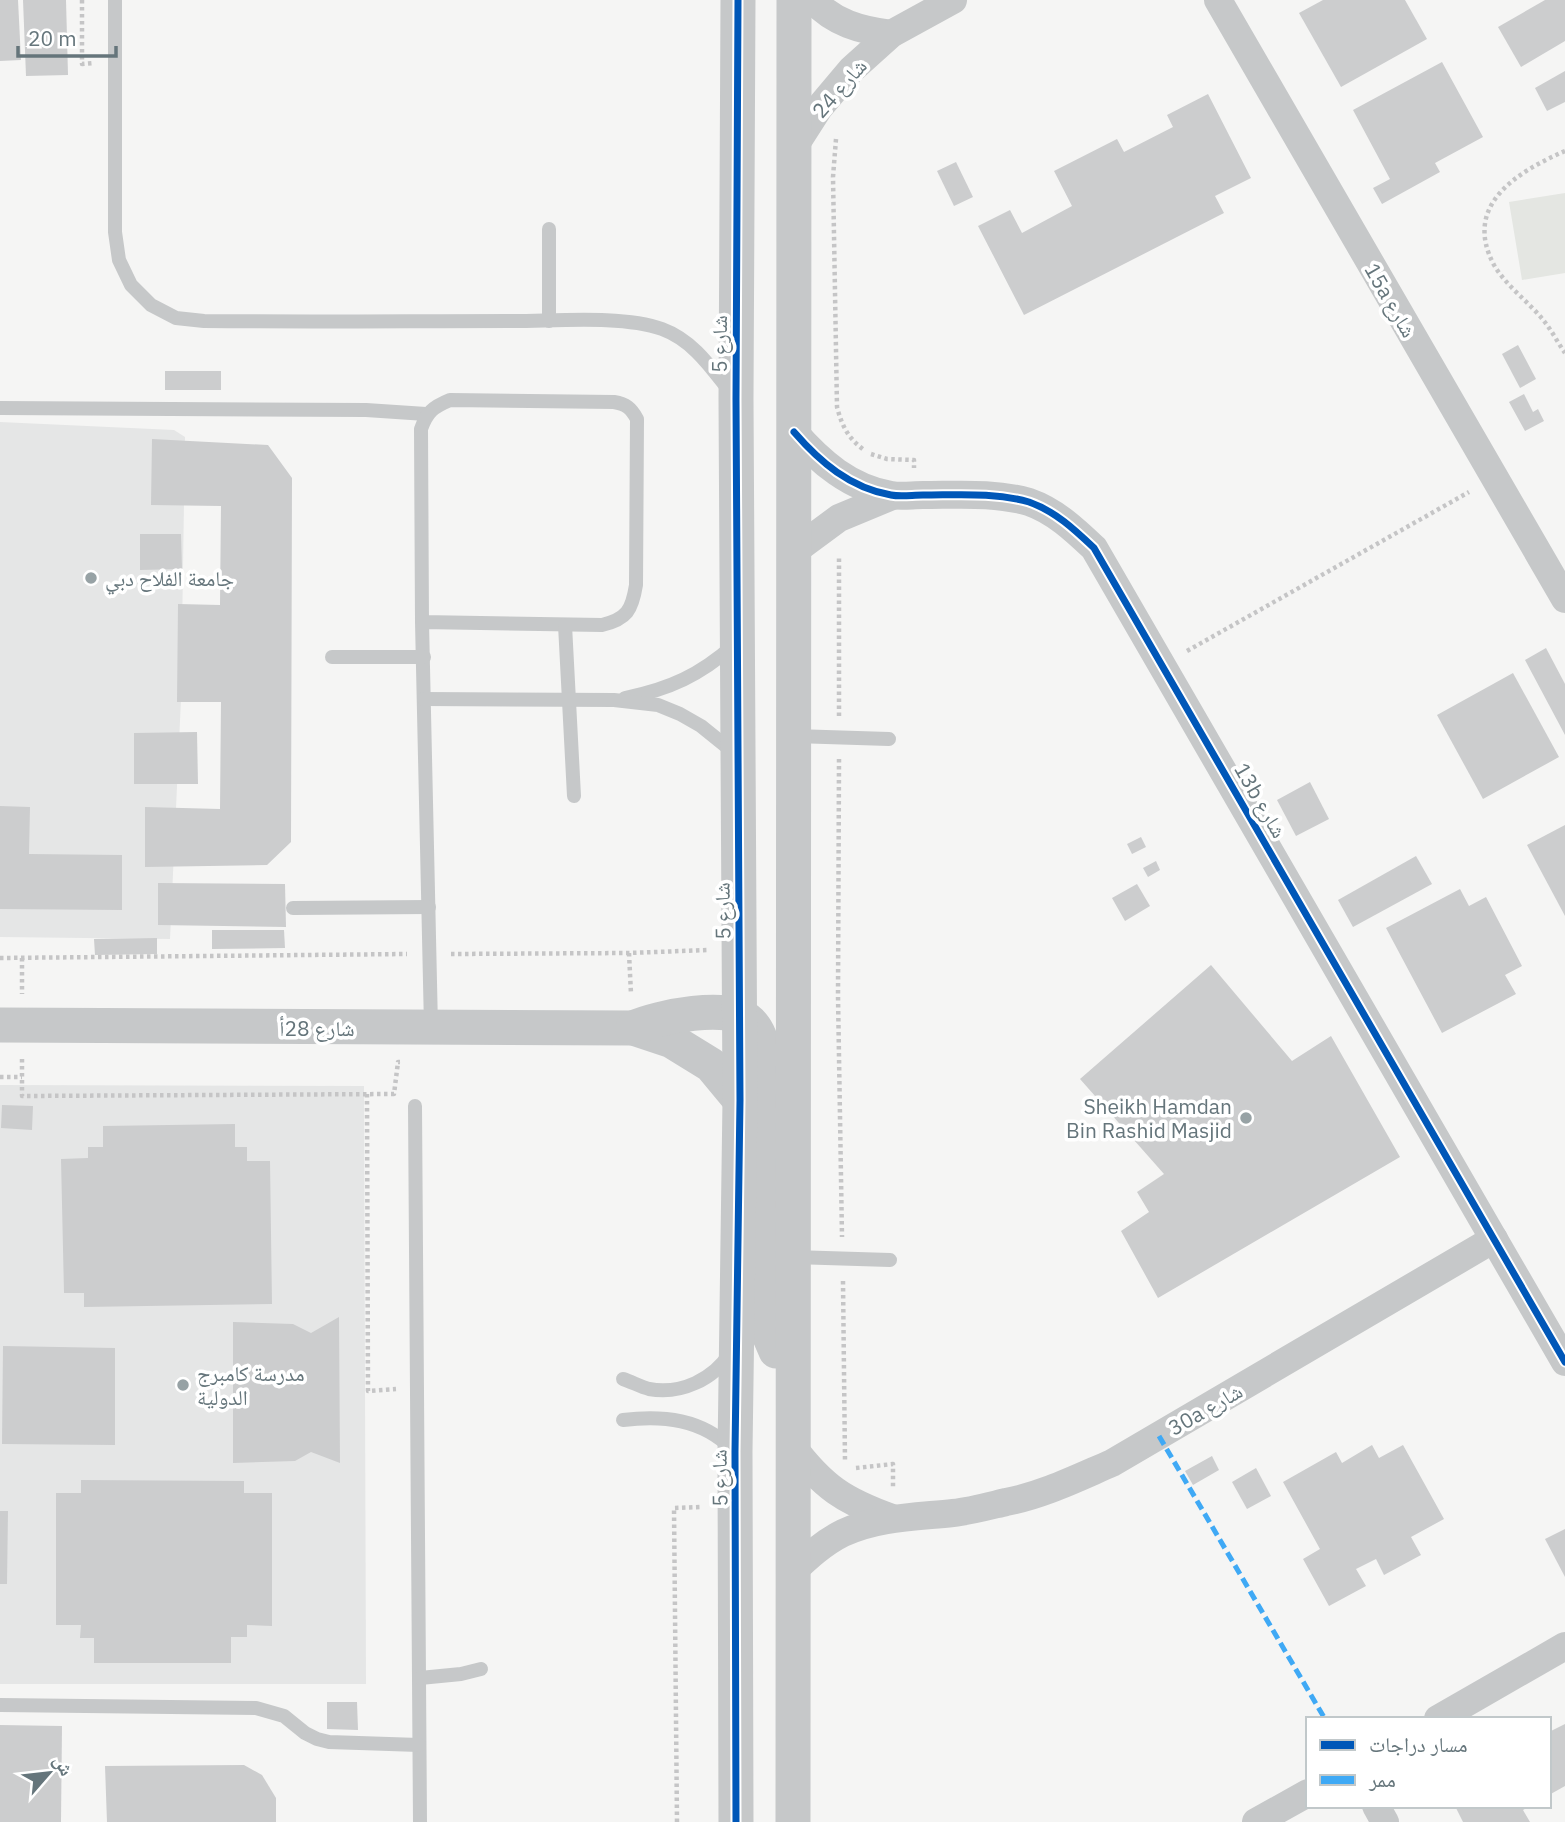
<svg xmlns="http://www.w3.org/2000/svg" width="1565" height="1822" viewBox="0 0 1565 1822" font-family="'IBM Plex Sans','Noto Naskh Arabic',sans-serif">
<rect width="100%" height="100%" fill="#f5f5f4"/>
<!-- built -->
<g fill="#e5e6e6">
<path d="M0 422 174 430 185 437 181 699 170 939 0 937Z"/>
<path d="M0 1085 364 1086 366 1684H0Z"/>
</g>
<!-- pitch -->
<path fill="#e4e6e2" d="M1565 193V273L1522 280 1509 202Z"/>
<!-- building -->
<g fill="#cccdce">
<path d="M0 0H18L21 60 0 61Z"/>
<path d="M23 0H66L68 75 26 76Z"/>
<path d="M1323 0H1405L1427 39 1341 87 1299 13Z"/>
<path d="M1545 0H1565V41L1521 67 1498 27Z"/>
<path d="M1442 62 1483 137 1435 163 1440 172 1382 204 1373 188 1390 179 1353 110Z"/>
<path d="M1565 71V102L1547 111 1535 88Z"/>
<path d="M1208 94 1251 178 1215 196 1224 213 1024 315 978 226 1010 210 1022 233 1072 206 1054 171 1117 139 1124 152 1173 127 1167 115Z"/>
<path d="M956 162 973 197 954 206 937 171Z"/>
<path d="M1518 345 1536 379 1520 388 1502 354Z"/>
<rect x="165" y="371" width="56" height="19"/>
<path d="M1524 394 1533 412 1538 409 1544 421 1525 431 1509 402Z"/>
<path d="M152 439 268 445 292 478 291 842 267 865 145 867V807L220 809 221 702H177L178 604 220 605 221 506 151 505Z"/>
<path d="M140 534H181L182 569 140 570Z"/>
<path d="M1546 648 1565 684V735L1525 660Z"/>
<path d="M1513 673 1559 757 1483 799 1437 715Z"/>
<path d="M197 732 198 784H134V733Z"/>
<path d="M1310 782 1329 819 1296 836 1277 800Z"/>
<path d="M0 806 30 807 29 854 122 855V910L0 909Z"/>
<path d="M1565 825V916L1527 845Z"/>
<path d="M1141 837 1146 847 1132 854 1127 844Z"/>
<path d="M1416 856 1432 884 1353 927 1338 900Z"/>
<path d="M1156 861 1160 870 1148 877 1143 868Z"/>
<path d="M158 883 285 884 286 927 158 925Z"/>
<path d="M1137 884 1150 906 1125 921 1112 898Z"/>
<path d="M1460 889 1469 906 1486 897 1522 966 1505 975 1516 994 1442 1033 1386 928Z"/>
<path d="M212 930H284L285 948 212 949Z"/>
<path d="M157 938V954L95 955 94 939Z"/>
<path d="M1211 965 1292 1061 1331 1036 1400 1157 1158 1298 1121 1231 1149 1212 1137 1192 1164 1174 1080 1079Z"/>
<path d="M2 1105 33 1106 32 1130 1 1128Z"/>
<path d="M235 1124V1147H247V1161H270L272 1304 84 1307V1293H64L61 1159 88 1158V1147H103V1126Z"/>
<path d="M339 1317 340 1463 311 1452 295 1461 233 1463V1322L293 1324 311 1333Z"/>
<path d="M3 1346 115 1348V1445L2 1444Z"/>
<path d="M1372 1445 1379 1458 1403 1445 1444 1519 1411 1537 1421 1555 1384 1575 1376 1559 1356 1569 1366 1586 1329 1606 1303 1559 1320 1549 1283 1482 1336 1452 1342 1463Z"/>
<path d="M1212 1456 1219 1470 1193 1485 1185 1471Z"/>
<path d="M1256 1468 1271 1496 1247 1509 1232 1482Z"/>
<path d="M81 1480 244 1481V1493H272V1626L247 1625V1637H231V1663H94V1638H80L81 1625H56V1493H81Z"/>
<path d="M0 1511H8L7 1584H0Z"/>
<path d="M1565 1529V1577L1545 1539Z"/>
<path d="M327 1702H357L358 1730 327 1729Z"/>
<path d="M1565 1724V1786L1549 1795V1732Z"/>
<path d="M0 1725 62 1726 61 1822H0Z"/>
<path d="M244 1765 262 1775 276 1798V1822H107L105 1766Z"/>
<path d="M1455 1806H1530L1523 1810 1530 1822H1463Z"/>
</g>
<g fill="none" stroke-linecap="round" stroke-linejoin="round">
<!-- path -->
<g stroke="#c5c5c6" stroke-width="4.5" stroke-dasharray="3.5 3.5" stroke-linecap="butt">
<path d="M82 0V64L93 63"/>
<path d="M836 139 833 177 837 407C842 426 848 438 864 450"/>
<path d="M1565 151C1517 172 1462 205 1494 265 1506 286 1529 302 1544 321 1552 331 1558 343 1565 353"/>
<path d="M871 454 887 459 914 460V468"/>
<path d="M1187 651 1469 492"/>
<path d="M839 716V556"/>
<path d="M839 759 838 996 842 1237"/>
<path d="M629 953 631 994"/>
<path d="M451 954 629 953 708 950"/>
<path d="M0 958 407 954"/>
<path d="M22 958V994"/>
<path d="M22 1059V1096L394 1094 398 1062H400"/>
<path d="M0 1077H22"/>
<path d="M367 1094 368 1391 396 1389"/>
<path d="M843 1281 845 1461"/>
<path d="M856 1468 893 1464V1488"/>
<path d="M677 1822 674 1508 702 1507"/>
</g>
<!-- service -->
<g stroke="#c6c8c9" stroke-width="14">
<path d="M115 0V232L119 260 131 285 151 305 176 318 204 321C307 322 410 321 514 321 556 321 623 315 662 329 692 340 710 366 728 389"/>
<path d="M549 229V321"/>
<path d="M0 408 366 410 426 414"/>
<path d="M422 622 602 625C627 619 632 610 636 585L637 419C631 408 626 404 614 402L450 400C433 407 427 412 421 429L422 622 431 1027"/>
<path d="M565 625 574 796"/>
<path d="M332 657H424"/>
<path d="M625 698C670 689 700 675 734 645"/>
<path d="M424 699 614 700 658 705 680 714 701 726 732 751"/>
<path d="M794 736 889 739"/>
<path d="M293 908 429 907"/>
<path d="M415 1106 420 1822"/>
<path d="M793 1257 890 1260"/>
<path d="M623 1379C632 1382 641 1387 649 1389 681 1395 714 1379 730 1353"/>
<path d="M623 1420C663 1415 702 1419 732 1449"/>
<path d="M420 1678 461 1674 481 1669"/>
<path d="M0 1705 256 1708 284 1716 305 1733 317 1739 329 1742 419 1745"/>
</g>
<!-- minor -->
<g stroke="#c6c8c9" stroke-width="28">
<path d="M813 0C834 23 860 30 891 34"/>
<path d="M1218 0 1565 599"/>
<path d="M794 147 819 108 851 70 891 34 953 0"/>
<path d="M794 432C820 462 850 488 891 495 901 497 912 495 923 495 958 495 994 492 1029 502 1055 511 1075 530 1094 548L1565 1362"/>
<path d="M793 552 839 518 892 496"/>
<path d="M792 1446C823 1487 844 1501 892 1518"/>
<path d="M792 1572C808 1557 823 1543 843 1533 878 1517 915 1517 953 1513 971 1511 989 1506 1006 1502 1043 1495 1077 1478 1112 1463L1494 1239"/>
<path d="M1438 1719 1565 1646"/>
<path d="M1376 1806 1385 1822"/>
<path d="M1256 1822 1308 1793"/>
</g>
<!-- tertiary -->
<g stroke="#c6c8c9" stroke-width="35">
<path d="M0 1025 633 1028 672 1041 711 1065 740 1100"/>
<path d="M633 1028C657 1017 730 1002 750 1022 761 1033 764 1049 765 1063L769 1321 770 1337 776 1351"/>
<path d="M736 1822 735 1452 740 1100 736 399 738 0"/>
<path d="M793 1822 794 0"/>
</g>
<!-- quiet -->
<path stroke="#3fa9f5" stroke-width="5" stroke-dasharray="10 5" stroke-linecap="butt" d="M1159 1436 1325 1719"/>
<defs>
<g id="cycleway">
<path d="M794 432C820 462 850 488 891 495 901 497 912 495 923 495 958 495 994 492 1029 502 1055 511 1075 530 1094 548L1565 1362"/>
<path d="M736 1822 735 1452 740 1100 736 399 738 0"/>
</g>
</defs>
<!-- cycleway casing -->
<use href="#cycleway" stroke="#fff" stroke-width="11"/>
<!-- cycleway -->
<use href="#cycleway" stroke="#0057b8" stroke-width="7"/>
</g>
<!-- markers -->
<g fill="#97a2a5" stroke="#fff" stroke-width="2.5">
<circle cx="91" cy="578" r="7"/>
<circle cx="1246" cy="1118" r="7"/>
<circle cx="183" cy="1385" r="7"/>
</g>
<g text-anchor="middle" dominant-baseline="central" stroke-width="7" stroke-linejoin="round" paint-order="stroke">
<!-- street labels -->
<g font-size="21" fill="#65757b" stroke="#fff">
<text transform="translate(839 88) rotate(-49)">شارع 24</text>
<text transform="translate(1391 300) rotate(60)">15a شارع</text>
<text transform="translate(719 344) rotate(-90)">شارع 5</text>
<text transform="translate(1261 800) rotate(60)">13b شارع</text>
<text transform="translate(722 911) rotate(-91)">شارع 5</text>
<text x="317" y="1028">شارع 28أ</text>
<text transform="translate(1205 1409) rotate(-30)">30a شارع</text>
<text transform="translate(719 1478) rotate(-91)">شارع 5</text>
</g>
<!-- poi labels -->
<g font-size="21" fill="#65757b" stroke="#fff" text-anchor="start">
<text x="105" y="578">جامعة الفلاح دبي</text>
<text x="1232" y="1106" text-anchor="end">Sheikh Hamdan<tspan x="1232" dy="24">Bin Rashid Masjid</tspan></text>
<text x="197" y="1373">مدرسة كامبرج<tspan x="197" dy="24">الدولية</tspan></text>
</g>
</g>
<!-- legend -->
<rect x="1306" y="1717" width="245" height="91" fill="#ffffff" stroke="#c1c8ca" stroke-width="2"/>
<rect x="1320" y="1740" width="35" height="10" fill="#0057b8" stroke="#c1c8ca" stroke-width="2"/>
<text x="1369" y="1752" font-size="21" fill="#65757b">مسار دراجات</text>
<rect x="1320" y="1775" width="35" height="10" fill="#3fa9f5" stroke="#c1c8ca" stroke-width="2"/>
<text x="1369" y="1787" font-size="21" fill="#65757b">ممر</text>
<!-- north arrow -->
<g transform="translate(49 1773) rotate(62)" stroke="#ffffff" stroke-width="5" paint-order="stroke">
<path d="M0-5L12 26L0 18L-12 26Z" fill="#65757b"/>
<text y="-10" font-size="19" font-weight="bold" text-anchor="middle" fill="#65757b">ش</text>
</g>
<!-- scale -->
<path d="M18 46v10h98v-10" fill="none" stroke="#65757b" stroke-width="3.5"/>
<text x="28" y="46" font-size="21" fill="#65757b" stroke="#ffffff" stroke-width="5" paint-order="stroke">20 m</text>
</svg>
